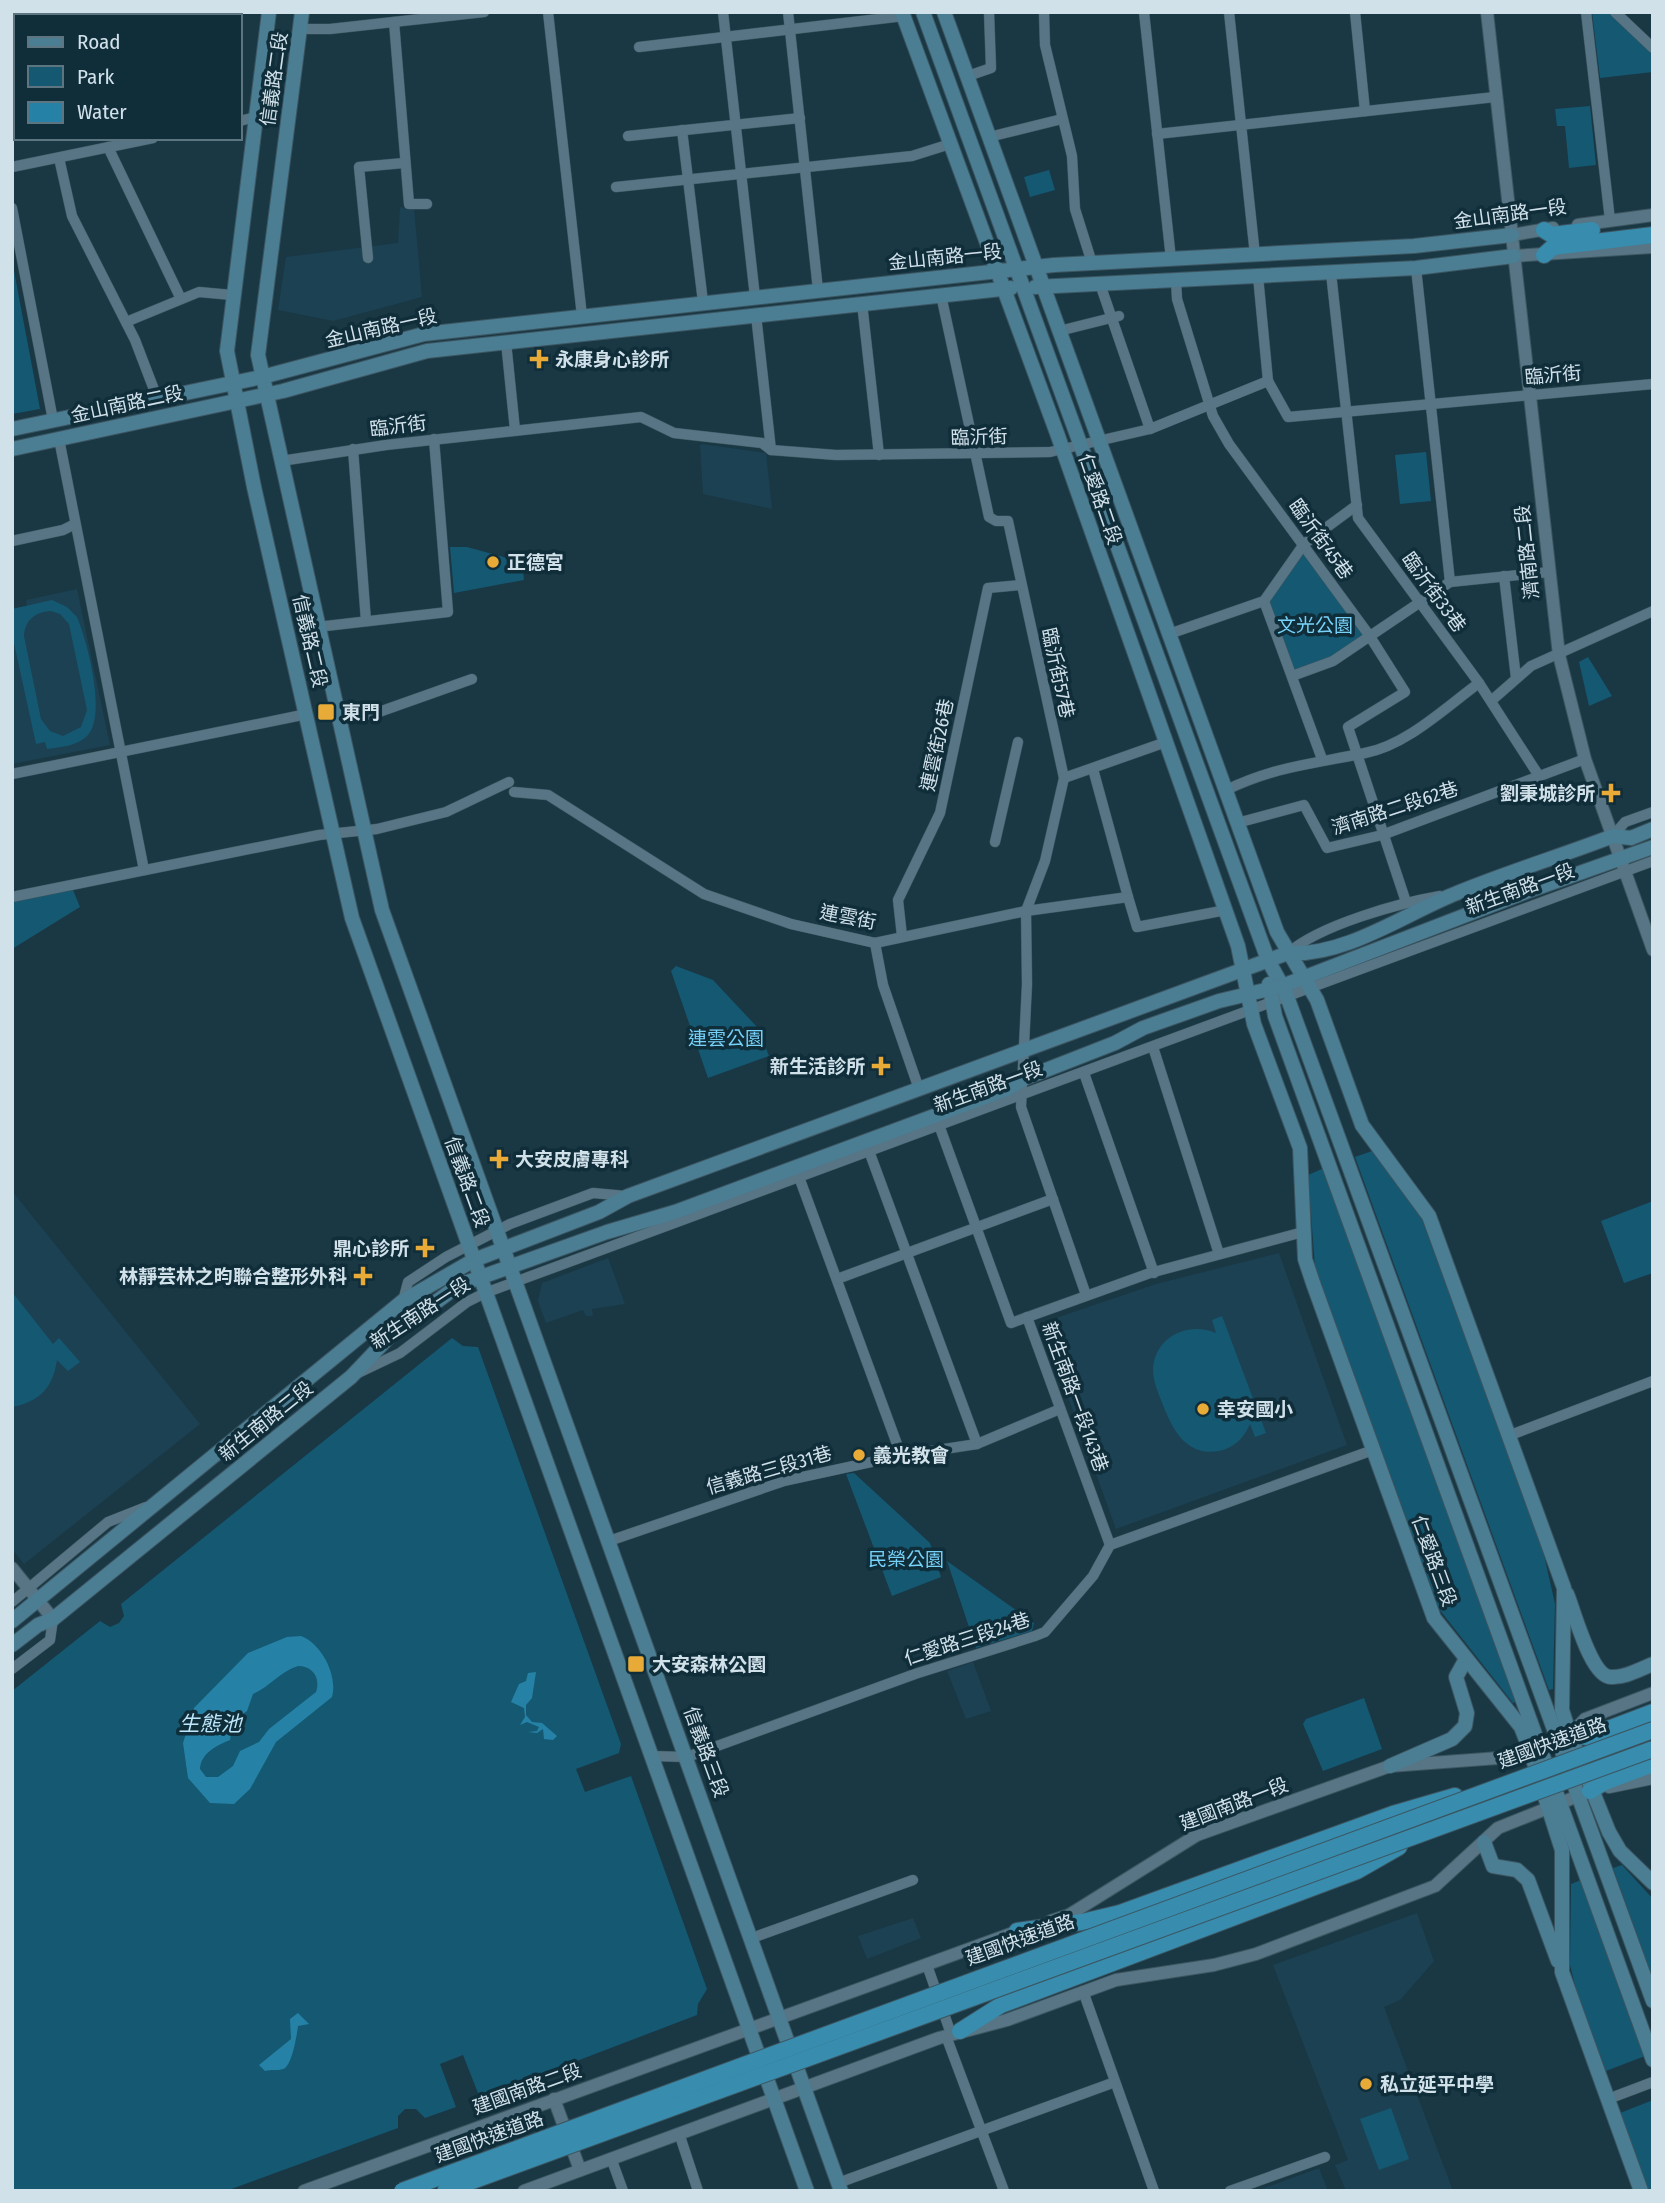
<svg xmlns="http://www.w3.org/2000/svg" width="1665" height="2203" viewBox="0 0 1665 2203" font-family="'Fira Sans Condensed','Noto Sans TC',sans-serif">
<rect width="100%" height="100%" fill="#1a3744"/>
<!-- built -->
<g fill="#1c4152">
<path d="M400 207 414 208 422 297 333 321 278 310 286 257 398 243Z"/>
<path d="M702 444 766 453 772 509 703 494 700 445Z"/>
<path d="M77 589 110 745 12 764V598L15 608 27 606 26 600Z"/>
<path d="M12 1191 200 1424 24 1564 12 1549Z"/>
<path d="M1279 1253 1347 1445 1116 1529 1041 1323 1156 1284Z"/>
<path d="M608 1258 625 1304 592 1309 593 1316H586L583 1310 546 1323 538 1301 542 1283Z"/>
<path d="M973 1662 991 1711 966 1719 947 1671Z"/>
<path d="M1417 1913 1434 1961 1400 2000 1384 2007 1453 2191H1346L1335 2165 1348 2160 1273 1965Z"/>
<path d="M913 1918 921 1938 867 1959 858 1936Z"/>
<path d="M1319 2168 1328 2191H1256Z"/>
</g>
<!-- green -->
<g fill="#155872" fill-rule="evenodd">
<path d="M1592 12H1609L1653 53V72L1600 78Z"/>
<path d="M1590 106 1596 165 1569 168 1565 126H1557L1555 109Z"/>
<path d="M1049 170 1055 190 1030 197 1024 177Z"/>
<path d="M12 260 40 409 12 414Z"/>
<path d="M1426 452 1431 501 1400 504 1395 455Z"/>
<path d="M450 547H467L522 562 524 580 454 593Z"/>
<path d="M1305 552 1365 635 1333 657 1295 672 1269 601Z"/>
<path d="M52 600 67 607 77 617C87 640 107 715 88 735 78 746 61 747 47 749L45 742 36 744 12 634V609ZM51 611 60 614 69 624 87 710 81 727 63 736 50 731 41 719 24 636C25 620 35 612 51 611Z"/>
<path d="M1588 657 1612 696 1589 706 1579 662Z"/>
<path d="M73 890 80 907 12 949V902Z"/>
<path d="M676 966 713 980 758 1028 769 1056 708 1078 671 971Z"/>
<path d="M1372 1151 1421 1217 1542 1546 1555 1604 1553 1689 1549 1690 1355 1157Z"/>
<path d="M1324 1168 1518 1701 1513 1703 1439 1609 1315 1267 1308 1175Z"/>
<path d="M1653 1201V1273L1624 1283 1601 1221Z"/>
<path d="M12 1292 53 1344 59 1338 80 1362 68 1371 57 1360C53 1387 40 1402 12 1407Z"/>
<path d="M1222 1316 1266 1433 1255 1437 1250 1424C1244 1438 1234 1448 1219 1451 1184 1457 1171 1426 1161 1400 1157 1390 1153 1380 1153 1369 1155 1336 1189 1321 1216 1333L1212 1320Z"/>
<path d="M452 1338 463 1346 478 1347 621 1744 619 1753 576 1769 585 1792 631 1776 707 1989 698 2004 697 2015 480 2098 463 2055 440 2064 456 2107 425 2118 416 2109H405L398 2116V2128L226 2191H12V1691L100 1621 110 1627 119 1623 124 1616 121 1604Z"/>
<path d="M854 1473 930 1543 941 1577 892 1596 846 1474Z"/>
<path d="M947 1561 1034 1623 1032 1631 976 1648Z"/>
<path d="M1364 1698 1382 1749 1323 1771 1303 1724 1306 1719Z"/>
<path d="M1622 1865 1653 1899V1979L1613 1868Z"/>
<path d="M1581 1880 1645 2056 1606 2071 1578 1997 1570 1965 1571 1884Z"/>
<path d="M1653 2100V2191H1647L1620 2113Z"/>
<path d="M1391 2108 1409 2159 1379 2170 1360 2119Z"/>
</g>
<!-- water -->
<g fill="#2582a6" fill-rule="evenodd">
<path d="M301 1636C322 1644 338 1676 332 1697L276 1742 250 1789 234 1804 210 1803 188 1778 183 1743 194 1708 248 1653 287 1637ZM298 1666C312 1666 321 1677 316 1692L269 1729 259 1742 240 1751 233 1766 218 1777H206L200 1769C201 1753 217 1745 230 1740L233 1721 247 1711 253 1694C271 1686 279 1672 298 1666Z"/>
<path d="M536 1672 532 1698 526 1705V1715L532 1722 542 1723 557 1736 553 1740 544 1739 543 1729 537 1733 528 1732 537 1731 539 1727 527 1722 520 1725 525 1717 524 1708 511 1702 519 1684 526 1681 528 1673Z"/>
<path d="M298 2013 309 2024 298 2026C297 2034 292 2067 283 2069 277 2071 271 2069 265 2071L259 2065 291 2039 290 2019Z"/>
</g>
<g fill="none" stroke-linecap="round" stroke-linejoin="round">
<defs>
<g id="minor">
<path d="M548 12 582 316"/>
<path d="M723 12 755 297"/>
<path d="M788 12 818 290"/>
<path d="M1044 12 1045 45 1072 156 1075 209 1092 263"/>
<path d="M1144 12 1171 259"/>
<path d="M1229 12 1255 255"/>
<path d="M1355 12 1365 111"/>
<path d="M1586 12 1610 220"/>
<path d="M1615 12 1653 48"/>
<path d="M394 22 409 204H427"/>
<path d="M300 29H330L484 12"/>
<path d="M639 47 904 16"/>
<path d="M968 76 991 68 989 12"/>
<path d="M240 121 255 117"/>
<path d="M682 130 703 302"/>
<path d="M1157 134 1495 97"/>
<path d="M628 136 800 118"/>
<path d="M989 137 1062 119"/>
<path d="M108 147 181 299"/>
<path d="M59 158 72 216 135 340 158 400"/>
<path d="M12 167 153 138"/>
<path d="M616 187 912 156 950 144"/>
<path d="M12 208 53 420"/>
<path d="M368 258 359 167 404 163"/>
<path d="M1416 268 1450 582"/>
<path d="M1331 273 1358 518 1479 683 1539 776"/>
<path d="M1258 276 1268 381"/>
<path d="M1176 281 1177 299 1213 416 1229 444 1369 635 1405 692 1348 727 1406 902"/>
<path d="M1100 284 1150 429"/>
<path d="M941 295 989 517 996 521H1008L1064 778 1045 861 1026 911 1027 984 1021 1107 1086 1295"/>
<path d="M862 303 879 455"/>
<path d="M756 315 771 450"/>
<path d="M126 322 199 292 232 295"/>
<path d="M1059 331 1119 316"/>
<path d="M506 342 515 430"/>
<path d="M59 439 144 870"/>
<path d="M353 449 366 621"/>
<path d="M281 461 386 445 641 417 674 433 762 443 771 450 836 455 1050 452 1150 429 1268 381 1288 417 1653 384"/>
<path d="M12 541 63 530 75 524"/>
<path d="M1504 576 1516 678"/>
<path d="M1264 601 1322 759"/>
<path d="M317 627 448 612 434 439"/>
<path d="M1169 634 1264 601 1304 544 1357 505"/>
<path d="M1292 676 1333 661 1450 582 1549 572"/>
<path d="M1491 701 1531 666 1653 611"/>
<path d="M339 721 379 712 472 679"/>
<path d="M1093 769 1128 897"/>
<path d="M12 774 307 714"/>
<path d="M1064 778 1166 742"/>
<path d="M1226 790C1276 766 1313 764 1365 753 1407 745 1446 707 1479 683"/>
<path d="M514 792 548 795 704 894 791 924 875 943 1026 911 1128 897 1137 927 1226 910"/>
<path d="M1237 823 1304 805 1327 848 1382 835 1585 759"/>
<path d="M1613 836 1625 822 1653 812"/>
<path d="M995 842 1018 742"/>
<path d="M12 897 319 835 377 829 446 812 509 782"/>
<path d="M902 936 898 900 940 813 988 588 1021 585"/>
<path d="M875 943 883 985 919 1089"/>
<path d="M1288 953C1320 925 1399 903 1440 896"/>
<path d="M1153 1047 1219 1254"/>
<path d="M1084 1073 1154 1273"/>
<path d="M939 1125 1011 1323 1150 1273 1303 1232"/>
<path d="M869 1151 977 1444"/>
<path d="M799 1177 901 1455"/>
<path d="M837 1279 1053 1199"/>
<path d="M403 1301 408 1282 446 1257 510 1224 593 1193 626 1196"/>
<path d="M1027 1317 1110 1545"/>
<path d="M358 1373 400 1353 467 1302 485 1293 1653 861"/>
<path d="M1508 1436 1653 1381"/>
<path d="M609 1541 784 1481 899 1456 977 1444 1060 1409"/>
<path d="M12 1602 108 1522 146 1507"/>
<path d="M12 1669 50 1640 53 1619"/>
<path d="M651 1756 687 1757 915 1674 1035 1636 1045 1632 1093 1576 1110 1545 1373 1450"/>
<path d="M752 1938 913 1880"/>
<path d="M927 1965 951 2034"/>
<path d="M1083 1991 1154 2191"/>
<path d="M946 2036 1004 2191"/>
<path d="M1608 2099 1653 2082"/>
<path d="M679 2133 698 2191"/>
<path d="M611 2158 623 2191"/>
<path d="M838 2183 1115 2082"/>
<path d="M1230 2191 1325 2157"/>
</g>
<g id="tertiary">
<path d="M1487 12 1559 655 1585 759 1653 950"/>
<path d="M1578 225 1653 215"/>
<path d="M1512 235 1553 228"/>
<path d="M1514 256 1653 247"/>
<path d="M12 1568 53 1619"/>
<path d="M1609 1787 1653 1778"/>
<path d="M1051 1921 1069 1915 1197 1835 1390 1766 1512 1757 1570 1735 1585 1719 1653 1693"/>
<path d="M554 2099 580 2170"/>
<path d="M304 2191 1024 1929"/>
<path d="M524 2191 939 2038 1007 2020 1116 1980 1214 1965 1256 1954 1435 1886 1498 1828 1588 1792"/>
</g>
<g id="secondary">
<path d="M269 12 227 351 254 487 352 918 807 2191"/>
<path d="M302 12 258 355 382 910 841 2191"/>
<path d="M902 12 1058 436 1238 946 1254 1024 1300 1148 1305 1259 1313 1283 1434 1618 1521 1727 1530 1750 1562 1850V1972L1641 2191"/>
<path d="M923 12 1268 960 1285 991 1653 2001"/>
<path d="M944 12 1277 932 1317 1000 1362 1125 1429 1216 1564 1588 1562 1710 1570 1735 1609 1832 1620 1851 1653 1883"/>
<path d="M1035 287 1416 268 1514 256"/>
<path d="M12 429 262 377 424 334 1054 265 1414 246 1512 235"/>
<path d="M12 449 283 391 427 351 1011 288"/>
<path d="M1269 984 1275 1016 1653 2060"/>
<path d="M1567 1594C1574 1611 1591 1677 1611 1677 1625 1678 1640 1669 1653 1664"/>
<path d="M12 1621 403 1301 474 1260 599 1212 628 1196 1288 953C1345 957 1406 913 1457 893 1508 872 1561 856 1613 836L1631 838 1653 829"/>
<path d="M12 1645 38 1625 53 1619 351 1377 390 1336 459 1285 607 1232 675 1212 1007 1089 1023 1079 1115 1043 1143 1028 1219 1001 1282 986 1526 892 1653 847"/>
<path d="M1390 1766 1452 1739 1465 1726 1467 1713 1456 1677 1466 1659"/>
<path d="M1484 1842 1493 1866 1517 1870 1528 1880 1558 1961"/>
</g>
<g id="trunk">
<path d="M1544 230 1552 235 1592 230"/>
<path d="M1544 255 1553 247 1653 235"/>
<path d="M1570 1735 1587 1737 1653 1712"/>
<path d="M1590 1791 1605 1782 1653 1764"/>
<path d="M1017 1931 1082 1922 1120 1913 1393 1814 1455 1796"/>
<path d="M960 2031 1001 2005 1357 1871 1399 1847"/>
</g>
</defs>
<!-- minor casing -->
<use href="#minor" stroke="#3b5560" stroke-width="11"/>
<!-- tertiary casing -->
<use href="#tertiary" stroke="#3b5560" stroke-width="14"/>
<!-- secondary casing -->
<use href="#secondary" stroke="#3b5560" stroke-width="16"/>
<!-- trunk casing -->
<use href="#trunk" stroke="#3b5560" stroke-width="18"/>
<!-- minor -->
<use href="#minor" stroke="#577584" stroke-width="10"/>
<!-- tertiary -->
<use href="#tertiary" stroke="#577584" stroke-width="12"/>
<!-- secondary -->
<use href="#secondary" stroke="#4b7d93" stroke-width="14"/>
<!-- trunk -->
<use href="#trunk" stroke="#388cad" stroke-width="16"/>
<defs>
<g id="trunk-bridge">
<path d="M402 2191 1653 1730"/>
<path d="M445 2191 1653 1749"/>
</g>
</defs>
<!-- trunk-bridge casing -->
<use href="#trunk-bridge" stroke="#3b5560" stroke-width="18" stroke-linecap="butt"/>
<!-- trunk-bridge -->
<use href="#trunk-bridge" stroke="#388cad" stroke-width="16"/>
</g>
<!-- markers -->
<g fill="#e8ab37" stroke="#102d3a" stroke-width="2.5">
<path d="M535.5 348.5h7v7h7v7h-7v7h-7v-7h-7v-7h7z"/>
<circle cx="493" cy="562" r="7"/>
<rect x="317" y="703" width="18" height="18" rx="3.5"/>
<path d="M1607.5 782.5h7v7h7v7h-7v7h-7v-7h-7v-7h7z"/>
<path d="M877.5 1055.5h7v7h7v7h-7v7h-7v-7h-7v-7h7z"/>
<path d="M495.5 1148.5h7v7h7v7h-7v7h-7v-7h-7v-7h7z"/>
<path d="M421.5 1237.5h7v7h7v7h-7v7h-7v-7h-7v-7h7z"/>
<path d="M359.5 1265.5h7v7h7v7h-7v7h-7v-7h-7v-7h7z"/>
<circle cx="1203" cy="1409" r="7"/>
<circle cx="859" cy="1455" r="7"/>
<rect x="627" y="1655" width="18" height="18" rx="3.5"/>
<circle cx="1366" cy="2084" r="7"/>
</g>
<g text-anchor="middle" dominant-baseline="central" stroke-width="7" stroke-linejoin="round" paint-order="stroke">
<!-- street labels -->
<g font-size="19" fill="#d1e1ea" stroke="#102d3a">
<text transform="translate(274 79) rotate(-82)">信義路二段</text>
<text transform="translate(1510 214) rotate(-8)">金山南路一段</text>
<text transform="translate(945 257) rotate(-6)">金山南路一段</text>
<text transform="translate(381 328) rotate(-13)">金山南路一段</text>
<text transform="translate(1553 375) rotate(-5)">臨沂街</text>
<text transform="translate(127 404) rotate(-12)">金山南路二段</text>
<text transform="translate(398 426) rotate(-7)">臨沂街</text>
<text transform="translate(979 437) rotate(-2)">臨沂街</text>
<text transform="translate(1100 499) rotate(71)">仁愛路二段</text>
<text transform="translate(1321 539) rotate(54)">臨沂街45巷</text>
<text transform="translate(1527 552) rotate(-96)">濟南路二段</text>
<text transform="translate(1434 592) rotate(54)">臨沂街33巷</text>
<text transform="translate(310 641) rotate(77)">信義路二段</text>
<text transform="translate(1058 673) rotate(78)">臨沂街57巷</text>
<text transform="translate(937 745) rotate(-78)">連雲街26巷</text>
<text transform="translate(1395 808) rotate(-18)">濟南路二段62巷</text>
<text transform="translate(1520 889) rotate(-20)">新生南路一段</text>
<text transform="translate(848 917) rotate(11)">連雲街</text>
<text transform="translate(988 1087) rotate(-20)">新生南路一段</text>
<text transform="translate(467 1182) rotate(70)">信義路二段</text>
<text transform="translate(420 1313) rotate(-33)">新生南路一段</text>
<text transform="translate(1075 1397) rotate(70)">新生南路一段143巷</text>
<text transform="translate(266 1421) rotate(-39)">新生南路二段</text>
<text transform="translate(769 1470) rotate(-16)">信義路三段31巷</text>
<text transform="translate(1434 1561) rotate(70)">仁愛路三段</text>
<text transform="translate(967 1639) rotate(-18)">仁愛路三段24巷</text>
<text transform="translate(1552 1743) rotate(-20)">建國快速道路</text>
<text transform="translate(706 1752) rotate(70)">信義路三段</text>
<text transform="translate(1234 1804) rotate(-21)">建國南路一段</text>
<text transform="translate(1020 1940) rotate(-20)">建國快速道路</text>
<text transform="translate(527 2089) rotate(-20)">建國南路二段</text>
<text transform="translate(489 2137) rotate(-20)">建國快速道路</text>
</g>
<!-- poi labels -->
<g font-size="19" font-weight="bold" fill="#d1e1ea" stroke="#102d3a" text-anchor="start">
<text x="555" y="359">永康身心診所</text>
<text x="507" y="562">正德宮</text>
<text x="342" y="712">東門</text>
<text x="1595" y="793" text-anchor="end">劉秉城診所</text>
<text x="865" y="1066" text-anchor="end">新生活診所</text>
<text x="515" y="1159">大安皮膚專科</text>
<text x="409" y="1248" text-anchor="end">鼎心診所</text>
<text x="347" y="1276" text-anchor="end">林靜芸林之昀聯合整形外科</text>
<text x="1217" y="1409">幸安國小</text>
<text x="873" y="1455">義光教會</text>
<text x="652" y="1664">大安森林公園</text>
<text x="1380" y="2084">私立延平中學</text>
</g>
<!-- park labels -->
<g font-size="19" fill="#77d2fa" stroke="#102d3a">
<text x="1315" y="625">文光公園</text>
<text x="726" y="1038">連雲公園</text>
<text x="906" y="1559">民榮公園</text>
</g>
<!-- water labels -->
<g font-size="21" font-style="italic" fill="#bde7fb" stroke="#102d3a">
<text x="210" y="1724">生態池</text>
</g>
</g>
<!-- border -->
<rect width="1665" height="2203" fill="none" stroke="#d1e1ea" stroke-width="28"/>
<!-- legend -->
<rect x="14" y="14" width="228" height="126" fill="#102d3a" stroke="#5d7580" stroke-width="2"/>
<rect x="28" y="37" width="35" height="10" fill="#4b7d93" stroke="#5d7580" stroke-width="2"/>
<text x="77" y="49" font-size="21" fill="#d1e1ea">Road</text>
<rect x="28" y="66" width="35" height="21" fill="#155872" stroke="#5d7580" stroke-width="2"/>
<text x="77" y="84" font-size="21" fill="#d1e1ea">Park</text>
<rect x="28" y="102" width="35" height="21" fill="#2582a6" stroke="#5d7580" stroke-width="2"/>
<text x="77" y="119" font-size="21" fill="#d1e1ea">Water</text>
</svg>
